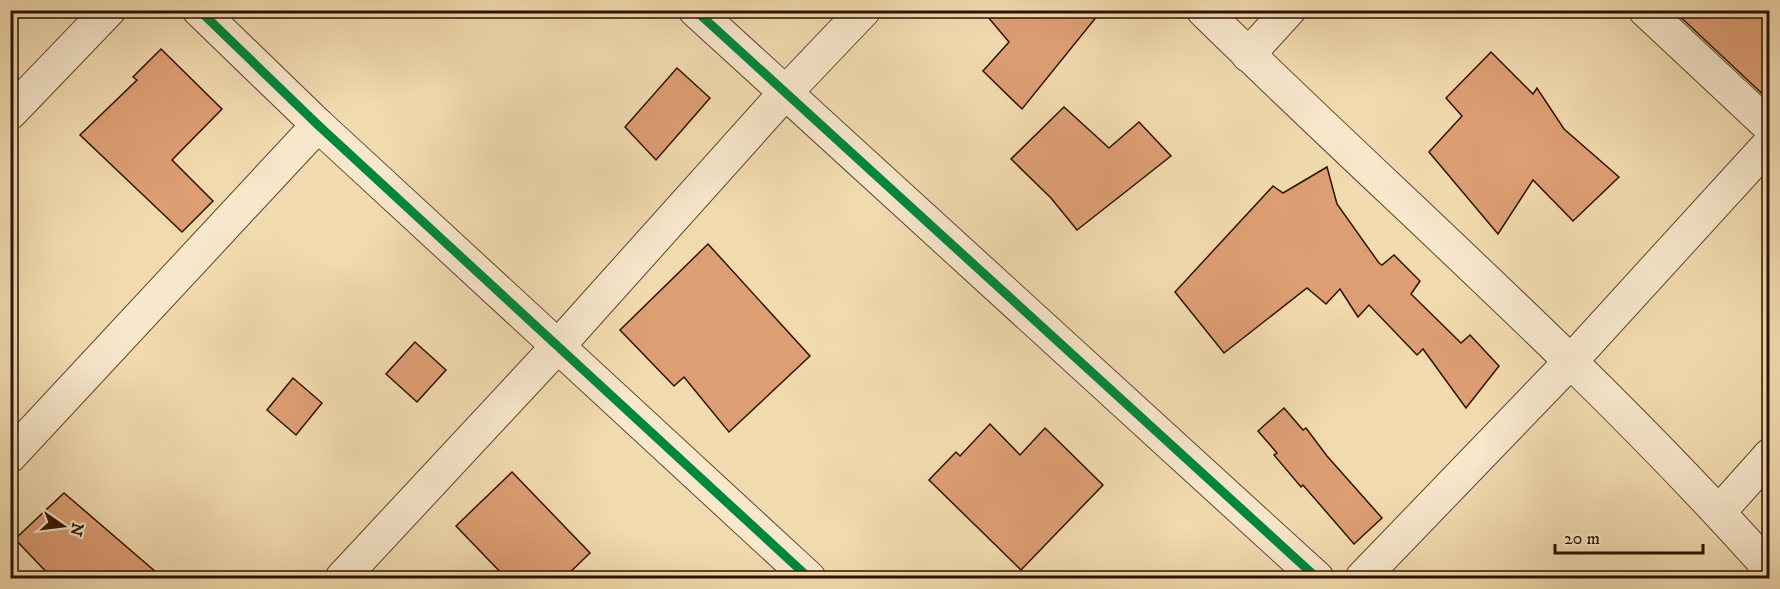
<svg xmlns="http://www.w3.org/2000/svg" width="1780" height="589" viewBox="0 0 1780 589" font-family="'IM FELL DW Pica',serif">
<rect width="100%" height="100%" fill="#f2daaf"/>
<filter id="stains"><feTurbulence type="fractalNoise" baseFrequency=".00333" numOctaves="4"/><feColorMatrix values="0 0 0 0 .2 0 0 0 0 .09 0 0 0 0 .02 0 0 0 .5 -.17"/></filter>
<radialGradient id="worn" r=".72"><stop offset=".6" stop-color="#630" stop-opacity="0"/><stop offset="1" stop-color="#630" stop-opacity=".3"/></radialGradient>
<!-- building -->
<g fill="#de9e74" stroke="#2d1200" stroke-width="1.5">
<path d="M982 10H1102L1022 109 983 71 1009 42Z"/>
<path d="M1673 10H1770V101Z"/>
<path d="M161 49 222 109 172 160 213 201 182 232 80 135 137 80 133 77Z"/>
<path d="M1491 52 1533 94 1537 88 1564 129 1619 177 1573 221 1533 180 1498 234 1429 152 1462 116 1446 98Z"/>
<path d="M677 68 710 98 656 160 625 127Z"/>
<path d="M1064 107 1109 148 1139 122 1171 156 1077 230 1051 198 1011 159Z"/>
<path d="M1327 167 1337 204 1379 263 1382 265 1394 255 1420 281 1411 294 1461 343 1470 335 1499 366 1466 408 1423 349 1417 355 1369 305 1358 317 1340 289 1326 304 1307 288 1224 353 1175 292 1273 186 1283 193Z"/>
<path d="M708 244 810 356 729 432 684 377 674 386 620 330Z"/>
<path d="M415 342 446 370 417 402 386 374Z"/>
<path d="M293 378 322 403 296 435 267 410Z"/>
<path d="M1284 408 1303 430 1306 428 1327 456 1382 518 1354 544 1303 485 1301 487 1274 455 1277 453 1258 431Z"/>
<path d="M990 424 1020 455 1045 428 1103 485 1021 570 929 480 956 452 960 456Z"/>
<path d="M512 472 590 553 563 579H507L456 526Z"/>
<path d="M64 493 164 579H53L15 539Z"/>
</g>
<g fill="none" stroke-linecap="round" stroke-linejoin="round">
<defs>
<g id="minor">
<path d="M199 10 318 125 809 578"/>
<path d="M695 10 1317 578"/>
<path d="M1203 10C1392 196 1593 370 1770 569"/>
<path d="M1645 10 1770 127"/>
<path d="M1248 55 1289 10"/>
<path d="M10 113 109 10"/>
<path d="M10 456 318 125"/>
<path d="M1719 512 1770 455"/>
<path d="M342 578 559 345 785 93 864 10"/>
<path d="M1362 578 1571 361 1770 143"/>
</g>
</defs>
<!-- minor casing -->
<use href="#minor" stroke="#5e442c" stroke-width="35"/>
<!-- minor -->
<use href="#minor" stroke="#f7e7cb" stroke-width="33"/>
<defs>
<g id="cycleway">
<path d="M199 10 318 125 809 578"/>
<path d="M695 10 1317 578"/>
</g>
</defs>
<!-- cycleway casing -->
<use href="#cycleway" stroke="#f7e7cb" stroke-width="13"/>
<!-- cycleway -->
<use href="#cycleway" stroke="#00873e" stroke-width="9"/>
</g>
<!-- margin -->
<rect width="1780" height="589" fill="none" stroke="#f2daaf" stroke-width="36"/>
<rect x="12" y="12" width="1756" height="565" fill="none" stroke="#2d1200" stroke-width="3"/>
<rect x="18" y="18" width="1744" height="553" fill="none" stroke="#2d1200" stroke-width="1.5"/>
<!-- north arrow -->
<g transform="translate(63 526) rotate(104)" stroke="#f7e7cb" stroke-width="4.5" paint-order="stroke">
<path d="M0-4.5L10 22L0 15L-10 22Z" fill="#2d1200"/>
<text y="-9" font-size="16" font-weight="bold" text-anchor="middle" fill="#2d1200">N</text>
</g>
<!-- scale -->
<path d="M1555 544v9h148v-9" fill="none" stroke="#2d1200" stroke-width="3"/>
<text x="1564" y="544" font-size="18" fill="#2d1200" stroke="#f7e7cb" stroke-width="4.5" paint-order="stroke">20 m</text>
<rect width="100%" height="100%" filter="url(#stains)"/>
<rect width="100%" height="100%" fill="url(#worn)"/>
</svg>
